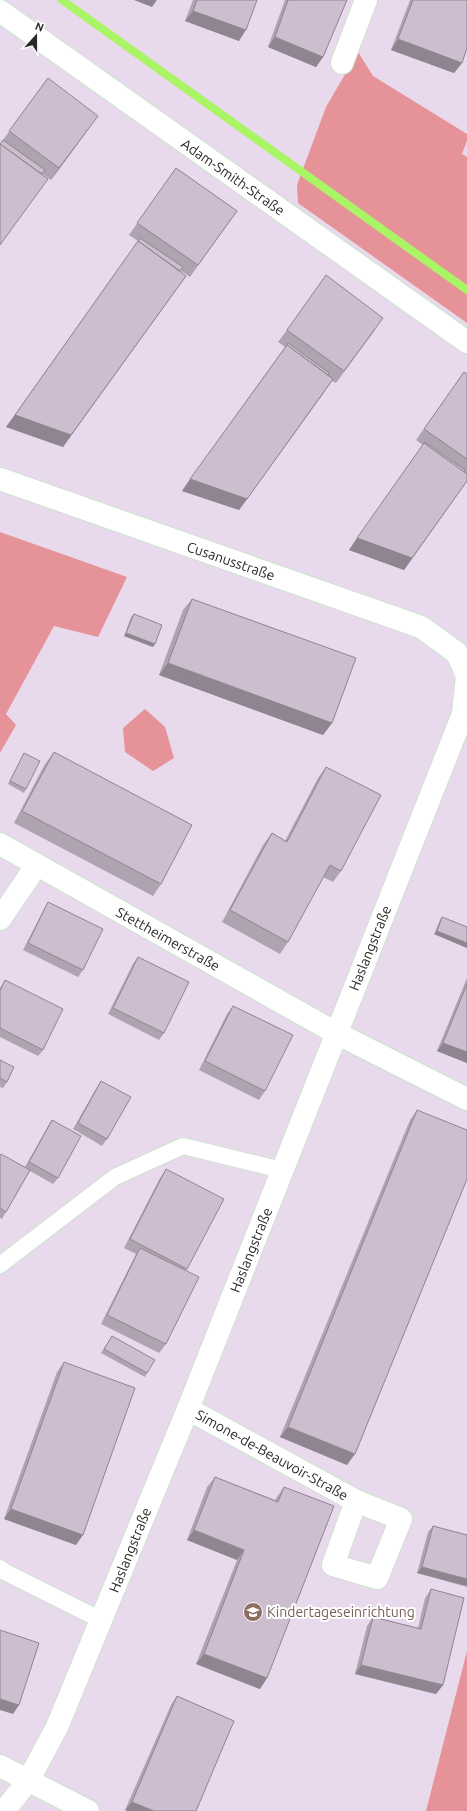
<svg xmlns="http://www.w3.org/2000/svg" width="467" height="1811" viewBox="0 0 467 1811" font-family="Ubuntu,sans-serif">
<rect width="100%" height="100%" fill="#e9d9ec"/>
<!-- green -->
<g fill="#e69299">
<path d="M358 52 373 76 467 134V141L462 154 467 157V323L298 203 297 185 326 107Z"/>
<path d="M0 532 127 577 98 637 54 626 6 714 16 725 0 753Z"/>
<path d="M145 709 165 727 174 758 153 771 125 752 123 728Z"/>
<path d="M467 1651V1811H426Z"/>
</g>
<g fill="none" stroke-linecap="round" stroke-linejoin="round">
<!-- stream -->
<path stroke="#aaf565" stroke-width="8" d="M62 0 467 290"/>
<defs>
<g id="lane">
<path d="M0 1265 115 1177 183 1146 282 1170"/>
<path d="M0 1568 5 1572 101 1620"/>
</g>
<g id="street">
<path d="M0 11 467 342"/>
<path d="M342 63 366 0"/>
<path d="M0 479 421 627 457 653 467 676 463 714 188 1409 57 1727 28 1781 4 1811"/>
<path d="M0 844 336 1033 467 1099"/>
<path d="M0 919 36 866"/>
<path d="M188 1409 356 1501 401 1519 377 1578 333 1565 356 1501"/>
<path d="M0 1766 88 1811"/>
</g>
</defs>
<!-- lane casing -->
<use href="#lane" stroke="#cee3d0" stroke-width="18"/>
<!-- street casing -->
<use href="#street" stroke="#cee3d0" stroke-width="24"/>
<!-- lane -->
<use href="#lane" stroke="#fff" stroke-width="16"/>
<!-- street -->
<use href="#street" stroke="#fff" stroke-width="22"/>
</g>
<!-- wall -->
<g fill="#afa3b1">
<path d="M193 0H257L239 41 185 21Z"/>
<path d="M285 0H347L323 57 316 67 268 47Z"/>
<path d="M410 0H467L462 63 454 73 391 50Z"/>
<path d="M48 78 90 127 51 180 0 144Z"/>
<path d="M176 168 237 211 190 277 181 271H180L63 447 6 427 138 241 129 235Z"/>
<path d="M287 330H375L336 383 332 381 239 510 182 491 285 347 278 342Z"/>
<path d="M464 372 467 374V481L404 570 349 550 423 445 416 440Z"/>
<path d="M192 599 332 723 323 735 159 675 183 610Z"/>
<path d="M134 614 153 647 124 636 131 617Z"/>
<path d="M54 752 161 884 153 896 14 823 45 764Z"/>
<path d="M24 753 26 789 24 793 8 784 22 757Z"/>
<path d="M326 767 341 871 333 882 323 877 288 942 280 954 222 922 263 845 272 833 285 841 318 778Z"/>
<path d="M48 902 83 970 78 977 23 950 44 909Z"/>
<path d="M442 917 467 927V948L434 934 440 920Z"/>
<path d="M138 957 164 1033 159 1040 108 1014 133 964Z"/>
<path d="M467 978V1063L437 1051Z"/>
<path d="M5 980 43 1050 38 1056 0 1037V988Z"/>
<path d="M233 1006 265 1091 259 1100 199 1070 227 1014Z"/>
<path d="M0 1060 7 1082 3 1088 0 1087Z"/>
<path d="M101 1081 107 1139 102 1146 73 1129 97 1087Z"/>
<path d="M417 1110 347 1465 280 1437 410 1120Z"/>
<path d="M52 1120 58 1178 53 1184 30 1171 6 1212 2 1219 0 1218V1155L25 1167 48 1126Z"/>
<path d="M166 1169 187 1269 186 1271 166 1344 159 1353 101 1324 136 1254 124 1248 160 1178Z"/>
<path d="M112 1336 147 1373 145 1377 101 1353Z"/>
<path d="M64 1362 76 1545 4 1519 57 1372Z"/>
<path d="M215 1477 275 1500 277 1497 284 1487 267 1678 260 1689 196 1664 237 1560 187 1540 207 1487Z"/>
<path d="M433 1526 467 1535V1587L417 1573 428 1532Z"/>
<path d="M431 1589 443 1685 436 1694 355 1674 367 1626 373 1617 418 1628 425 1598Z"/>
<path d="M177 1696 234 1721 125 1810 171 1705Z"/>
</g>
<!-- shaded-wall -->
<g fill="#8f8590">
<path d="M134 0H157L152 7Z"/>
<path d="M193 11 246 30 239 41 185 21Z"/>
<path d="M275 37 323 57 316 67 268 47Z"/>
<path d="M398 39 462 63 454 73 391 50Z"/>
<path d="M98 116 90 127 51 180 59 168Z"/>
<path d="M186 276 63 447 6 427 15 415Z"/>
<path d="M325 391 239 510 182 491 190 479Z"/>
<path d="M467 481 404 570 349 550 357 538Z"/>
<path d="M126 633 155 644 153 647 124 636Z"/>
<path d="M168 663 332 723 323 735 159 675Z"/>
<path d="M437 931 467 943V948L434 934Z"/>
<path d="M443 1043 467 1052V1063L437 1051Z"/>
<path d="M288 1427 355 1454 347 1465 280 1437Z"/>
<path d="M11 1509 83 1535 76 1545 4 1519Z"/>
<path d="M194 1530 244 1550 237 1560 187 1540Z"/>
<path d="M422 1567 467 1579V1586L417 1573Z"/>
<path d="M204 1654 267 1678 260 1689 196 1664Z"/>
<path d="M361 1665 443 1685 436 1694 355 1674Z"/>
<path d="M0 1699 19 1705 13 1714 0 1710Z"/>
<path d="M132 1802 154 1811H127L125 1810Z"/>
</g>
<!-- building -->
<g fill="#ccbece" stroke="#8f8590">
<path d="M197 0H257L246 30 193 11Z"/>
<path d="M288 0H347L323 57 275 37Z"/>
<path d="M413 0H467V48L462 63 398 39Z"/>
<path d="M48 78 98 116 59 168 9 131Z"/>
<path d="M3 140 45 170 42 174 0 144Z"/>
<path d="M0 144 48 179 0 245Z"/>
<path d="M176 168 237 211 198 265 137 223Z"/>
<path d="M140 238 183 267 180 271 138 241Z"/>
<path d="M138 241 186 276 71 435 15 415Z"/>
<path d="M326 275 383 318 344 371 287 330Z"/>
<path d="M288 343 329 373 328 375 287 345Z"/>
<path d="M287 345 333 379 247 499 190 479Z"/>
<path d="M464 372 467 374V459L424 429Z"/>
<path d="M425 442 465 470 464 472 424 443Z"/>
<path d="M424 443 467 474V481L412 558 357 538Z"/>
<path d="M192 599 356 658 332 723 168 663Z"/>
<path d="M134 614 162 625 155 644 126 633Z"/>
<path d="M54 752 192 825 161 884 22 811Z"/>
<path d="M24 753 40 761 26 789 10 781Z"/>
<path d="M326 767 381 795 341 871 330 865 288 942 230 910 272 833 287 842Z"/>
<path d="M48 902 103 929 83 970 28 943Z"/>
<path d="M442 917 467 927V943L437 931Z"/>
<path d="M138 957 189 982 164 1033 113 1008Z"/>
<path d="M5 980 63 1009 43 1050 0 1028V991Z"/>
<path d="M467 984V1052L443 1043Z"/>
<path d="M233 1006 293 1035 265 1091 205 1061Z"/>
<path d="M0 1060 14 1067 7 1082 0 1078Z"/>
<path d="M101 1081 131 1097 107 1139 78 1123Z"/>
<path d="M417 1110 467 1130V1179L355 1454 288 1427Z"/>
<path d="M52 1120 81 1136 58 1178 29 1162Z"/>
<path d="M1 1154 30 1170 6 1212 0 1208V1155Z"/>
<path d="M166 1169 224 1199 187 1269 130 1239Z"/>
<path d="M140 1248 199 1277 166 1344 107 1315Z"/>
<path d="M112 1336 155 1360 147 1373 104 1349Z"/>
<path d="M64 1362 135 1388 83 1535 11 1509Z"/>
<path d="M215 1477 278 1502 284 1487 334 1506 267 1678 204 1654 244 1550 194 1530Z"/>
<path d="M433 1526 467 1535V1579L422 1567Z"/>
<path d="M431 1589 464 1598 443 1685 361 1665 373 1617 421 1629Z"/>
<path d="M0 1630 39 1643 19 1705 0 1699Z"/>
<path d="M177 1696 234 1721 196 1811H154L132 1802Z"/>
</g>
<!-- icons -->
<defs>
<symbol id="school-disc" viewBox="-11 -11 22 22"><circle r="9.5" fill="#8d6e63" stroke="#fff"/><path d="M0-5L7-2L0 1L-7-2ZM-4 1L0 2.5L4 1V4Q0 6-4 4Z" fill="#fff"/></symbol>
</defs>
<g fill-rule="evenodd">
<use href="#school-disc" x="242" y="1601" width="22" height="22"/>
</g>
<g text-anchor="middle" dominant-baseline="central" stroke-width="4" stroke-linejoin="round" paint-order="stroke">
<!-- street labels -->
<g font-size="14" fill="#292929" stroke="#fff">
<text transform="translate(233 177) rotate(35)">Adam-Smith-Straße</text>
<text transform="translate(231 561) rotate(19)">Cusanusstraße</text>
<text transform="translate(168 939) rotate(29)">Stettheimerstraße</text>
<text transform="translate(370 948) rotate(-68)">Haslangstraße</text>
<text transform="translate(251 1250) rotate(-68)">Haslangstraße</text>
<text transform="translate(272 1455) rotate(29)">Simone-de-Beauvoir-Straße</text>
<text transform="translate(130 1550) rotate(-68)">Haslangstraße</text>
</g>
<!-- education labels -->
<g font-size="14" fill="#785e54" stroke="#fff" text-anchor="start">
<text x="267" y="1612">Kindertageseinrichtung</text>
</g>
</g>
<!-- north arrow -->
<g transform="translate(36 36) rotate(21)" stroke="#ffffff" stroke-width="3" paint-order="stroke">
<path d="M0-3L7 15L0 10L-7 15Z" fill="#292929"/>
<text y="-6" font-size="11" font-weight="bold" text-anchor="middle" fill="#292929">N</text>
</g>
</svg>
